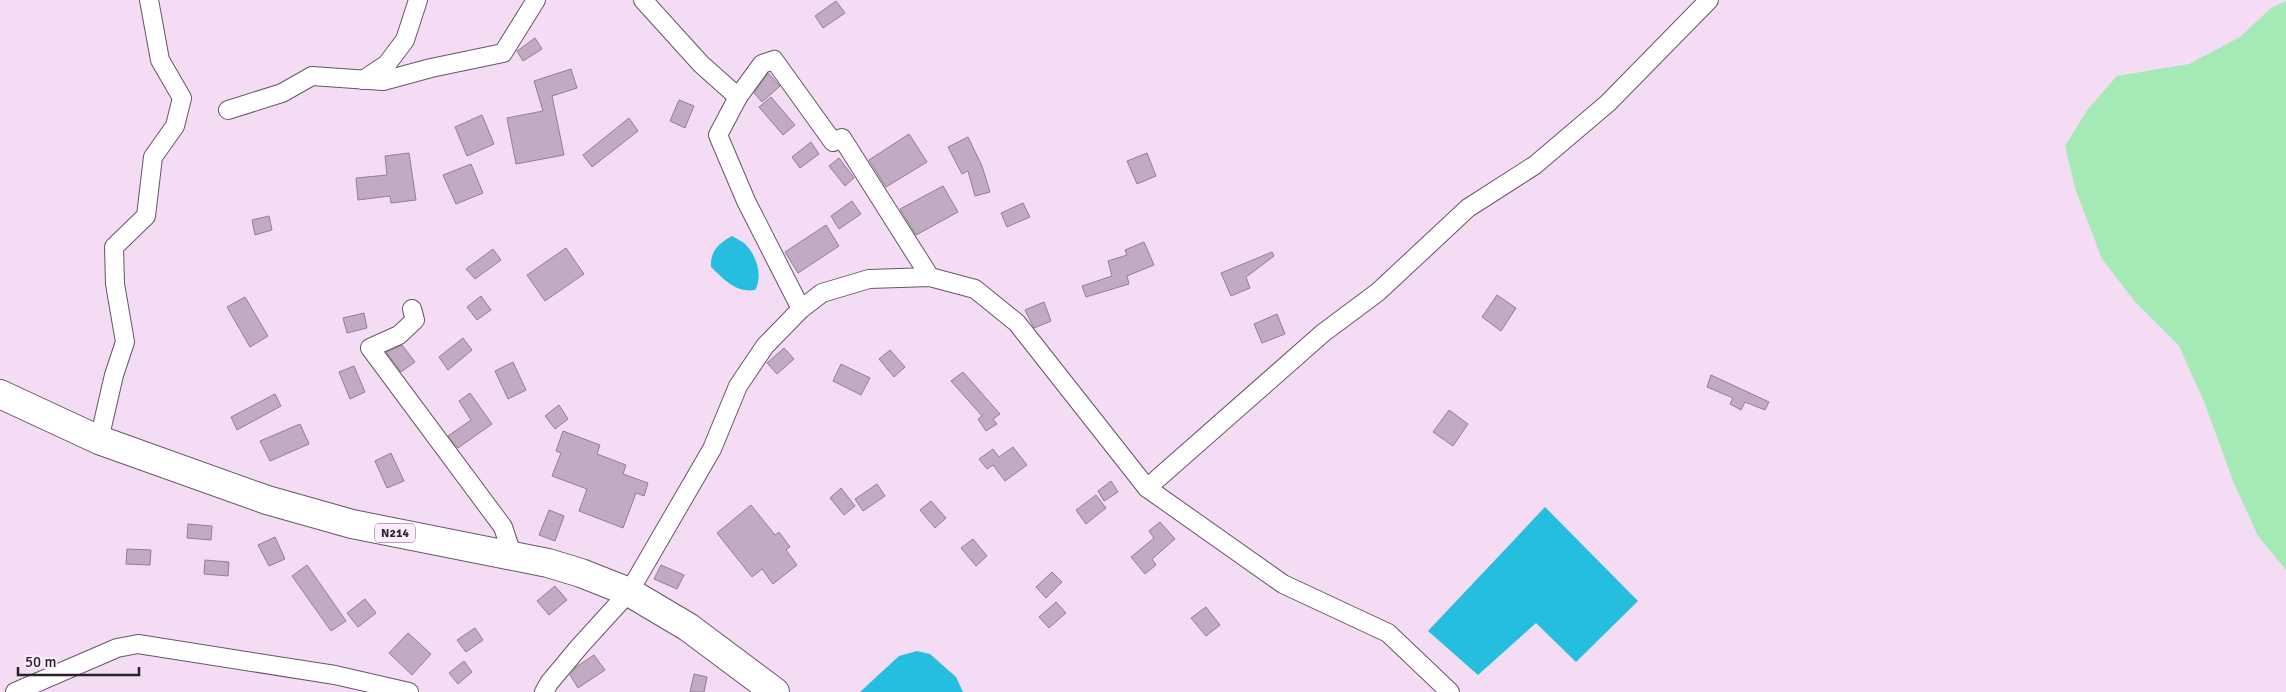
<svg xmlns="http://www.w3.org/2000/svg" width="2286" height="692" viewBox="0 0 2286 692" font-family="Signika,sans-serif">
<rect width="100%" height="100%" fill="#f3dcf4"/>
<!-- green -->
<path fill="#a5eab6" d="M2286 1V570L2258 536 2233 481 2205 404 2179 346 2136 303 2102 259 2075 188 2065 146 2088 109 2117 76 2189 64 2240 37 2271 8Z"/>
<!-- water -->
<g fill="#26bede">
<path d="M732 236C736 239 743 241 746 245 757 256 763 277 755 290 735 293 724 279 711 267 710 251 719 243 732 236Z"/>
<path d="M1545 507 1638 601 1576 662 1536 623 1478 675 1428 631Z"/>
<path d="M917 651 930 654 956 677 963 692H860L899 656Z"/>
</g>
<!-- building -->
<g fill="#c1abc2" stroke="#937e94">
<path d="M836 1 845 13 823 28 815 16Z"/>
<path d="M535 38 542 49 523 61 517 51Z"/>
<path d="M571 69 577 88 552 96 564 155 516 164 507 118 543 111 534 81Z"/>
<path d="M768 73 780 86 762 102 754 93Z"/>
<path d="M771 97 795 125 783 135 759 107Z"/>
<path d="M679 100 694 106 685 128 670 121Z"/>
<path d="M482 115 494 144 467 156 455 127Z"/>
<path d="M629 118 638 131 592 167 583 155Z"/>
<path d="M909 134 927 162 886 187 869 160Z"/>
<path d="M968 137 982 166 990 192 975 196 968 171 962 174 948 147Z"/>
<path d="M811 142 819 154 800 168 792 157Z"/>
<path d="M409 153 416 200 391 203 390 196 358 200 356 178 387 175 385 156Z"/>
<path d="M1147 153 1156 176 1137 184 1127 161Z"/>
<path d="M839 158 854 178 845 186 829 166Z"/>
<path d="M471 164 483 193 456 204 443 175Z"/>
<path d="M943 186 958 212 916 235 900 209Z"/>
<path d="M852 201 861 214 839 229 831 216Z"/>
<path d="M1023 203 1030 217 1007 227 1001 213Z"/>
<path d="M269 216 272 230 255 235 252 220Z"/>
<path d="M826 225 839 246 798 273 785 252Z"/>
<path d="M1144 242 1154 265 1127 276 1129 284 1086 297 1082 286 1112 276 1108 261 1127 255 1125 250Z"/>
<path d="M566 248 584 274 545 301 527 275Z"/>
<path d="M493 249 501 260 475 279 466 269Z"/>
<path d="M1272 252 1274 256 1246 277 1250 288 1231 296 1221 273Z"/>
<path d="M1497 295 1516 308 1501 331 1482 317Z"/>
<path d="M481 296 491 310 477 320 467 307Z"/>
<path d="M245 297 268 336 250 347 227 307Z"/>
<path d="M1044 302 1051 321 1034 328 1025 310Z"/>
<path d="M364 313 367 328 347 333 343 318Z"/>
<path d="M1277 314 1285 334 1262 343 1254 324Z"/>
<path d="M463 338 472 350 448 370 439 357Z"/>
<path d="M402 345 415 362 401 372 386 352Z"/>
<path d="M784 348 794 359 777 374 767 363Z"/>
<path d="M890 350 905 367 894 377 879 359Z"/>
<path d="M513 362 526 390 508 399 495 371Z"/>
<path d="M841 364 870 378 861 395 833 381Z"/>
<path d="M354 366 365 392 350 399 339 372Z"/>
<path d="M963 372 1000 414 993 419 997 424 986 431 978 419 982 416 951 381Z"/>
<path d="M1711 375 1769 402 1765 410 1745 402 1741 410 1730 404 1733 398 1707 387Z"/>
<path d="M470 393 492 424 458 448 448 436 471 420 459 401Z"/>
<path d="M275 394 281 406 237 430 231 417Z"/>
<path d="M559 405 568 419 555 429 545 416Z"/>
<path d="M1449 410 1468 424 1453 446 1433 432Z"/>
<path d="M300 424 309 444 270 461 260 441Z"/>
<path d="M563 431 600 445 597 454 626 465 623 474 648 483 644 496 636 493 623 528 579 511 587 489 552 476 561 453 556 451Z"/>
<path d="M1013 447 1027 465 1005 481 993 465 987 469 979 459 993 449 999 457Z"/>
<path d="M391 453 404 481 387 488 375 461Z"/>
<path d="M1111 481 1118 492 1104 501 1098 491Z"/>
<path d="M877 484 885 496 863 511 855 499Z"/>
<path d="M841 488 855 506 844 515 830 498Z"/>
<path d="M1096 495 1106 508 1086 524 1076 510Z"/>
<path d="M931 501 946 518 935 528 920 510Z"/>
<path d="M751 505 775 535 779 532 790 547 786 550 797 565 773 584 762 569 752 577 717 533Z"/>
<path d="M549 510 564 516 555 541 539 535Z"/>
<path d="M1160 522 1175 539 1152 559 1156 565 1145 574 1131 557 1154 538 1149 531Z"/>
<path d="M188 524 212 526 211 540 187 538Z"/>
<path d="M275 537 285 559 269 566 258 545Z"/>
<path d="M973 539 987 556 976 566 961 548Z"/>
<path d="M127 549 151 550 150 565 126 564Z"/>
<path d="M205 560 229 562 228 576 204 574Z"/>
<path d="M307 565 346 621 331 631 292 576Z"/>
<path d="M661 565 684 575 677 589 654 579Z"/>
<path d="M1052 572 1062 582 1046 598 1036 587Z"/>
<path d="M555 586 567 600 549 615 537 601Z"/>
<path d="M365 599 376 613 358 627 347 613Z"/>
<path d="M1056 602 1066 613 1049 628 1039 617Z"/>
<path d="M1206 607 1220 625 1206 636 1191 618Z"/>
<path d="M475 628 483 640 466 652 457 640Z"/>
<path d="M408 633 431 654 412 675 389 653Z"/>
<path d="M594 655 605 670 578 688 570 675 576 667Z"/>
<path d="M464 661 472 672 458 684 449 673Z"/>
<path d="M694 674 707 677 704 692H690Z"/>
</g>
<g fill="none" stroke-linecap="round" stroke-linejoin="round">
<defs>
<g id="minor">
<path d="M643 0 701 64 738 97"/>
<path d="M363 80 387 64 405 40 418 0"/>
<path d="M228 110 282 93 312 76 383 81 431 68 503 53 536 0"/>
<path d="M412 309 415 320 399 335 370 348 503 527 513 557"/>
<path d="M801 309 746 201 718 135 738 97 762 64 774 60 833 142 842 138 930 277"/>
<path d="M99 440 114 375 125 342 115 284 114 247 146 216 153 157 175 126 182 98 160 60 149 0"/>
<path d="M1147 488 1323 333 1378 292 1468 208 1535 165 1608 103 1709 0"/>
<path d="M15 692 117 648 138 644 335 675 409 692"/>
<path d="M544 692 549 683 579 647 629 592 712 449 738 386 765 346 801 309 822 293 869 279 930 277 975 289 1017 323 1147 488 1283 584 1388 633 1450 692"/>
</g>
<path id="trunk" d="M0 394 99 440 267 500 352 524 548 563 581 573 629 592 688 627 775 692"/>
</defs>
<!-- minor casing -->
<use href="#minor" stroke="#685569" stroke-width="20"/>
<!-- trunk casing -->
<use href="#trunk" stroke="#685569" stroke-width="30"/>
<!-- minor -->
<use href="#minor" stroke="#fff" stroke-width="18"/>
<!-- trunk -->
<use href="#trunk" stroke="#fff" stroke-width="28"/>
</g>
<g text-anchor="middle" dominant-baseline="central" stroke-width="4.5" stroke-linejoin="round" paint-order="stroke">
<!-- shield labels -->
<rect fill="#fdebfe" stroke="#695e6a" stroke-width="1" x="375" y="523.5" width="40" height="19" rx="4"/>
<g font-size="12" font-weight="bold" fill="#2a222b">
<text x="395" y="533">N214</text>
</g>
</g>
<!-- scale -->
<path d="M18 667v8h121v-8" fill="none" stroke="#2a222b" stroke-width="2.5"/>
<text x="25" y="667" font-size="15" fill="#2a222b" stroke="#fdebfe" stroke-width="4" paint-order="stroke">50 m</text>
</svg>
